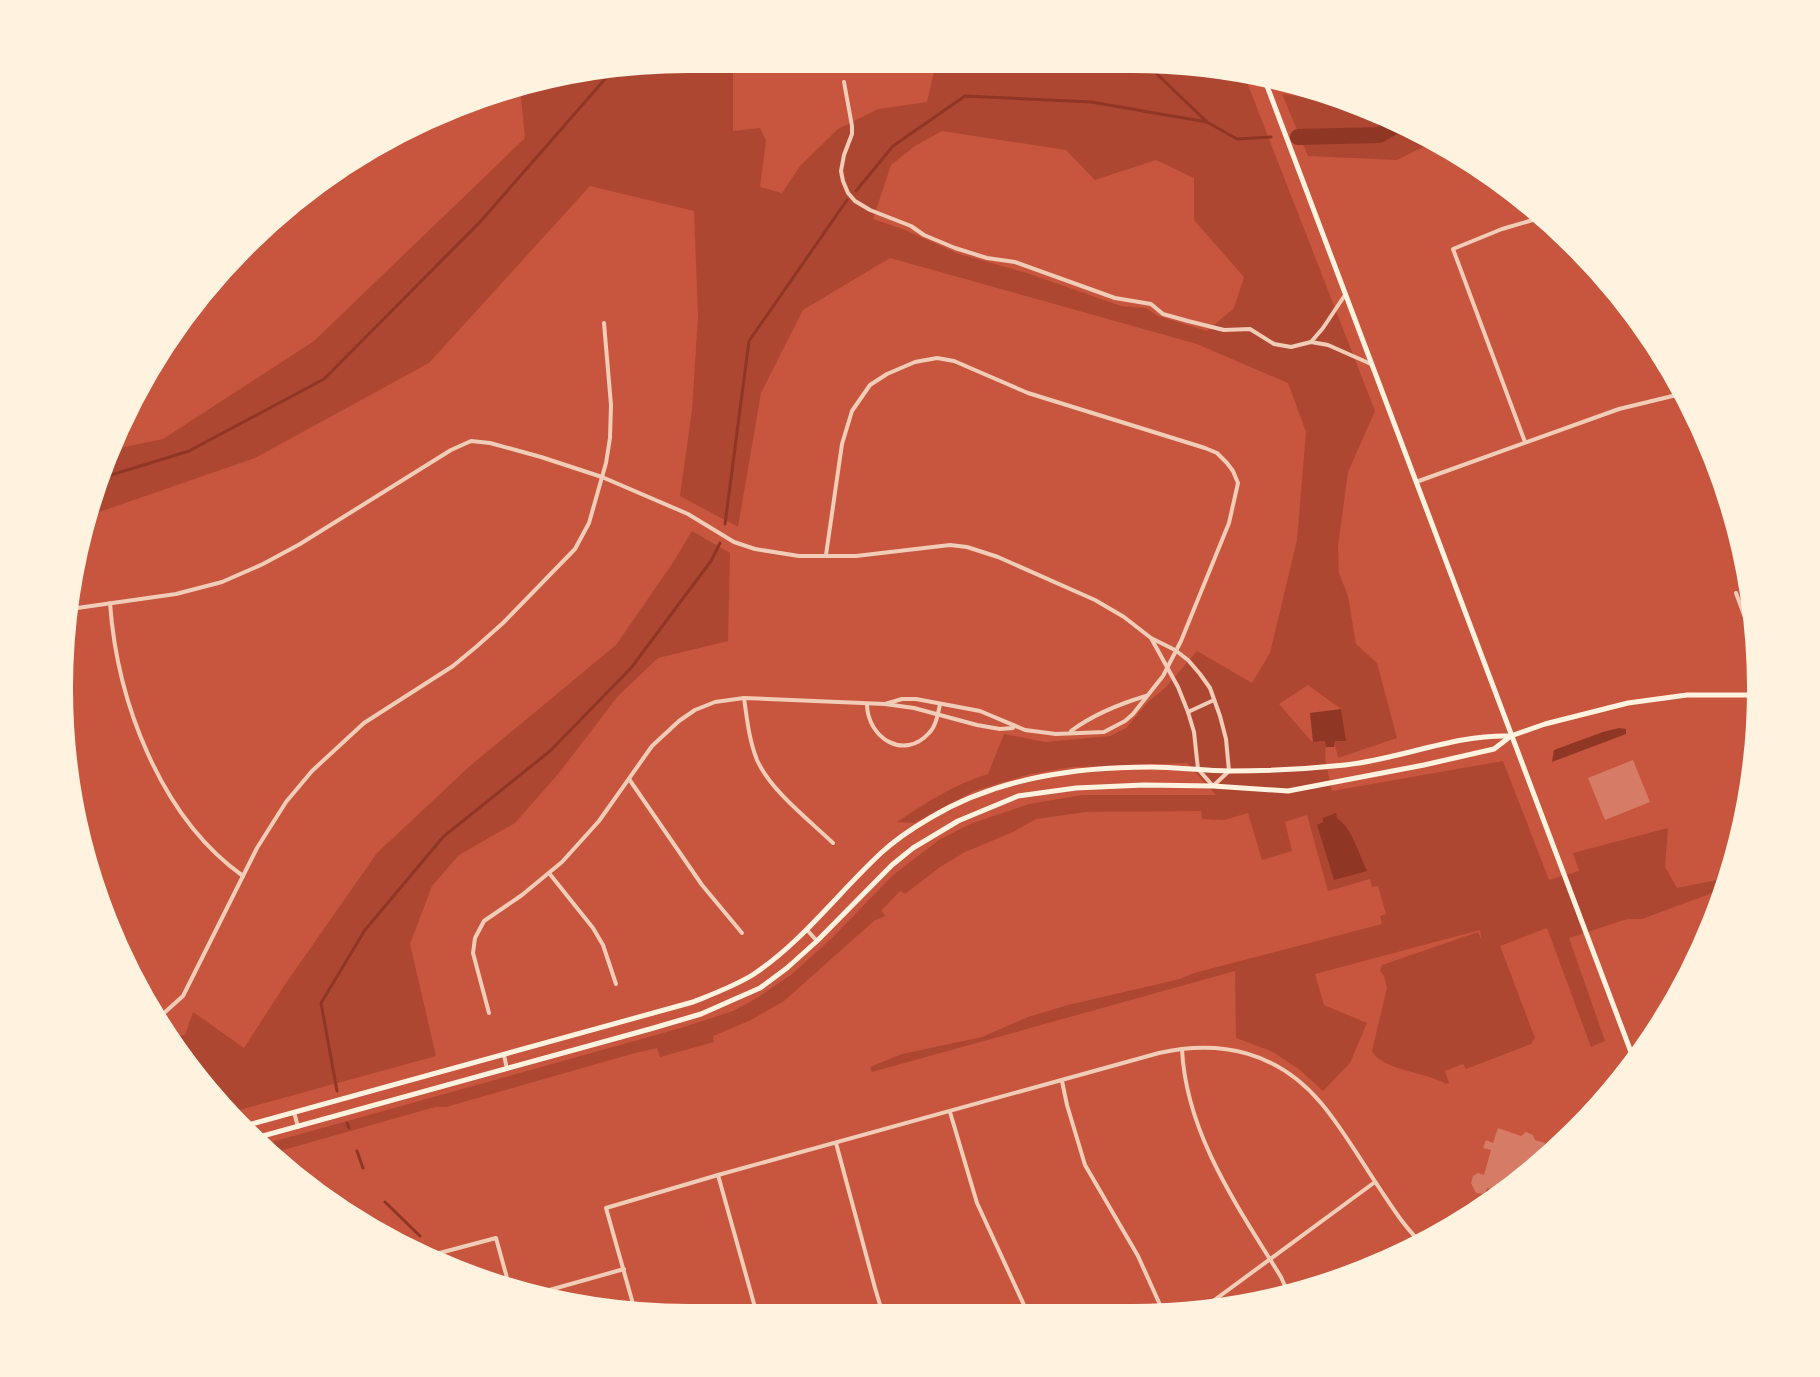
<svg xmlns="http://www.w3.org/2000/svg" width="1820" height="1377" viewBox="0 0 1820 1377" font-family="'PT Sans',sans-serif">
<rect width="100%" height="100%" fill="#c8553d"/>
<!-- green -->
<g fill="#ae4732" fill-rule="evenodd">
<path d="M688 54H738L733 58V131L760 128 766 141 760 187 782 193 800 166 838 129 878 109 927 102 938 55H1173L1241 67 1375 411 1348 472 1338 546 1339 573 1348 596 1356 644 1377 663 1397 738 1338 758 1334 741 1345 740 1341 709 1308 685 1279 704 1312 742 1326 741 1325 759 1332 791 1503 761 1549 880 1579 871 1573 853 1668 828 1665 867 1677 888 1722 879 1723 889 1642 919H1627L1569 938 1605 1041 1591 1047 1547 928 1500 946 1535 1038 1531 1044 1466 1069 1463 1064 1445 1071 1449 1083 1446 1084C1427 1072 1381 1070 1372 1051L1387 988 1384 976 1380 971 1382 965 1478 932 1482 941 1480 930 1315 974 1324 1005 1367 1023 1350 1063 1323 1091 1300 1070 1273 1052 1236 1038 1235 971 872 1072 870 1067 902 1054 982 1037 1028 1017 1068 1005 1180 979 1194 973 1382 924 1380 916 1386 914 1378 886 1372 887 1370 879 1328 891 1307 815 1285 822 1292 851 1262 860 1248 813 1224 820 1202 819 1201 811 1086 812 1036 819 1013 832 965 852 940 867 905 894 900 891 881 911 886 916 875 920 784 1001 749 1021 713 1036 714 1042 660 1057 657 1048 635 1053 446 1107H435L262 1156 256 1149 261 1145 681 1028 733 1011 757 998 792 974 832 938 893 875 939 840 970 824 1029 804 1082 795H1216L1187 763 1072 767 1030 774 974 791 914 823 897 822C925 803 955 784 988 774L1004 734 1045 742 1110 736 1126 728 1148 702 1166 687 1197 651 1252 683 1270 653 1297 540 1306 432 1288 383 1197 344 890 258 803 310 761 393 738 527 680 496 692 410 698 317 694 211 590 186 429 363 255 458 82 518 105 451 163 439 314 341 525 138 519 78 524 76ZM942 131 1066 150 1095 180 1156 160 1194 178V220L1244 277 1234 308 1207 331 1158 316 1146 308 1121 306 1027 273 959 254 905 230 873 219 891 165 915 146Z"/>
<path d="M1282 94 1360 105 1437 140 1397 160 1308 156Z"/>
<path d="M692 531 730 553 728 641 658 658 618 696 559 773 515 823 459 855 432 886 410 944 436 1056 225 1114 160 1038 185 1035 193 1012 244 1048 286 983 377 853 471 765 616 645 672 564Z"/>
<path d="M1764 711 1754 812 1734 877 1747 712Z"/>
</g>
<!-- water -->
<g fill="#8f3625">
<path d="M1341 709 1346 741H1335L1334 747H1326L1325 741 1313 742 1310 713Z"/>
<path d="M1619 728 1626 729V734L1552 762 1554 750 1603 732Z"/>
<path d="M1336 813 1337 818C1352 828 1359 854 1367 871L1334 880 1317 825 1323 822V818Z"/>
</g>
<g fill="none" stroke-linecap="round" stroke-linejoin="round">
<!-- stream -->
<g stroke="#8f3625" stroke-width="3">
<path d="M1137 55 1207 122 1237 139 1271 137"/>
<path d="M856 191 893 146 965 96 1091 102 1207 122"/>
<path d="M95 480 189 451 324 379 480 222 619 63"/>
<path d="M725 524 749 341 847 200"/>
<path d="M337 1091 321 1003 365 930 443 837 550 751 631 668 711 561 720 543"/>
<path d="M347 1123 349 1128"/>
<path d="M357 1151 363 1168"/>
<path d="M385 1202 420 1236"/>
<path d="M438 1261 442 1270"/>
</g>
<!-- river -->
<path stroke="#8f3625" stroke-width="16" d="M1298 137 1379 135 1400 123"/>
</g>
<!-- building -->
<g fill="#d67c66">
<path d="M1633 760 1650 802 1605 820 1588 778Z"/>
<path d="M1498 1128 1521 1136 1526 1132 1533 1135 1535 1140 1545 1143 1551 1156V1161L1510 1195 1487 1188 1485 1194 1476 1193 1471 1183 1473 1176 1478 1173 1484 1175 1491 1150 1483 1148 1486 1140 1493 1143Z"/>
</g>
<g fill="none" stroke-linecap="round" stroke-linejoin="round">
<!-- minor -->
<g stroke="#f1ccb7" stroke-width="4">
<path d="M844 82 852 126V134L844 155 841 171 843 181 848 193 855 201 870 210 911 226 924 235 955 248 987 258 1015 262 1115 298 1151 304 1163 314 1188 321 1224 330 1250 329 1274 344 1291 347 1311 342 1328 345 1371 364"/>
<path d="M358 150 380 144"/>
<path d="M1311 342 1323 328 1345 295"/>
<path d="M1525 442 1453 249 1502 229 1550 215"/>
<path d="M1416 482 1619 409 1689 392"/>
<path d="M826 555 842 444 852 411 870 385 887 374 915 362 937 358 954 361 1028 393 1205 448 1217 453 1227 463 1233 471 1238 483 1229 523 1181 641 1163 676 1133 714 1125 721 1104 732 1056 734 1025 730 980 711 916 699H902L885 704"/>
<path d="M1736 593 1750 631 1762 647"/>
<path d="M110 603C117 701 160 817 243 876"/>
<path d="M63 610 176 594 222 582 263 564 300 544 451 450 471 441 490 443 541 457 602 477 688 514 734 542 755 549 799 556H856L950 545 967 547 998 557 1095 600 1124 617 1151 638 1175 650 1188 660 1200 674 1210 688 1220 716 1226 739 1229 771 1213 786 1198 769 1194 732 1188 712 1178 687 1151 638"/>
<path d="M744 698C747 719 749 740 757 760 771 791 808 819 833 843"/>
<path d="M867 705C868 738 904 761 929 733 936 726 938 714 940 704"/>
<path d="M1188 712 1214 700"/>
<path d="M1071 731C1094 714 1119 704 1146 696"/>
<path d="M629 779 702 885 742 933"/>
<path d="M549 873 593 928 603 945 616 984"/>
<path d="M807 930 817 941"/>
<path d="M489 1013 473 953 475 938 484 921 522 895 562 862 599 821 652 746 679 721 695 710 715 702 744 698 885 704 914 708 977 725 1000 729 1013 728"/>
<path d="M151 1021 164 1013 183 996 257 848 286 802 312 771 364 723 453 666 476 647 503 623 575 549 589 523 606 463 610 438 611 405 604 323"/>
<path d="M1182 1049C1186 1134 1238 1207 1281 1277L1290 1297"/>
<path d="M504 1055 507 1069"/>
<path d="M1062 1081 1067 1105 1085 1165 1138 1256 1166 1318"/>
<path d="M294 1112 298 1127"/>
<path d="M950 1112 977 1203 1030 1318"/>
<path d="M836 1143 875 1288 884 1318"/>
<path d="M718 1175 758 1318"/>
<path d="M417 1259 496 1238 512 1296"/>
<path d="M521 1298 624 1269"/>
<path d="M637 1318 606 1208 718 1175 1159 1053C1221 1039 1278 1052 1321 1103 1343 1129 1361 1161 1380 1189 1394 1210 1407 1231 1426 1247"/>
<path d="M1190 1318 1375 1182"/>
</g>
<!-- secondary -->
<g stroke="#fff3e0" stroke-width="5">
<path d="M1261 70 1637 1068"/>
<path d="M237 1128 693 1002C713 994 735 986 754 974 803 941 838 893 881 853 895 840 913 828 930 818 997 778 1075 767 1151 767 1178 767 1204 771 1230 771 1268 771 1307 769 1345 765 1401 759 1455 734 1511 736"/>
<path d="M248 1140 650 1029 701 1014 760 988 787 968 817 941 892 865 913 848 958 821 1018 796 1076 788 1144 785 1213 786 1288 791 1424 765 1494 749 1511 736 1545 724 1628 703 1687 695H1765"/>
</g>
</g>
<!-- crop -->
<path d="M0 0H1820V1377H0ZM688 68H1132A620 620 0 0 1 1752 688V689A620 620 0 0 1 1132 1309H688A620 620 0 0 1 68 689V688A620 620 0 0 1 688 68Z" fill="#fff3e0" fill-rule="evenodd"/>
<path fill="none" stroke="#fff3e0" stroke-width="10" d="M688 68H1132A620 620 0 0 1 1752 688V689A620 620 0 0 1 1132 1309H688A620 620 0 0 1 68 689V688A620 620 0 0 1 688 68Z"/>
</svg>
